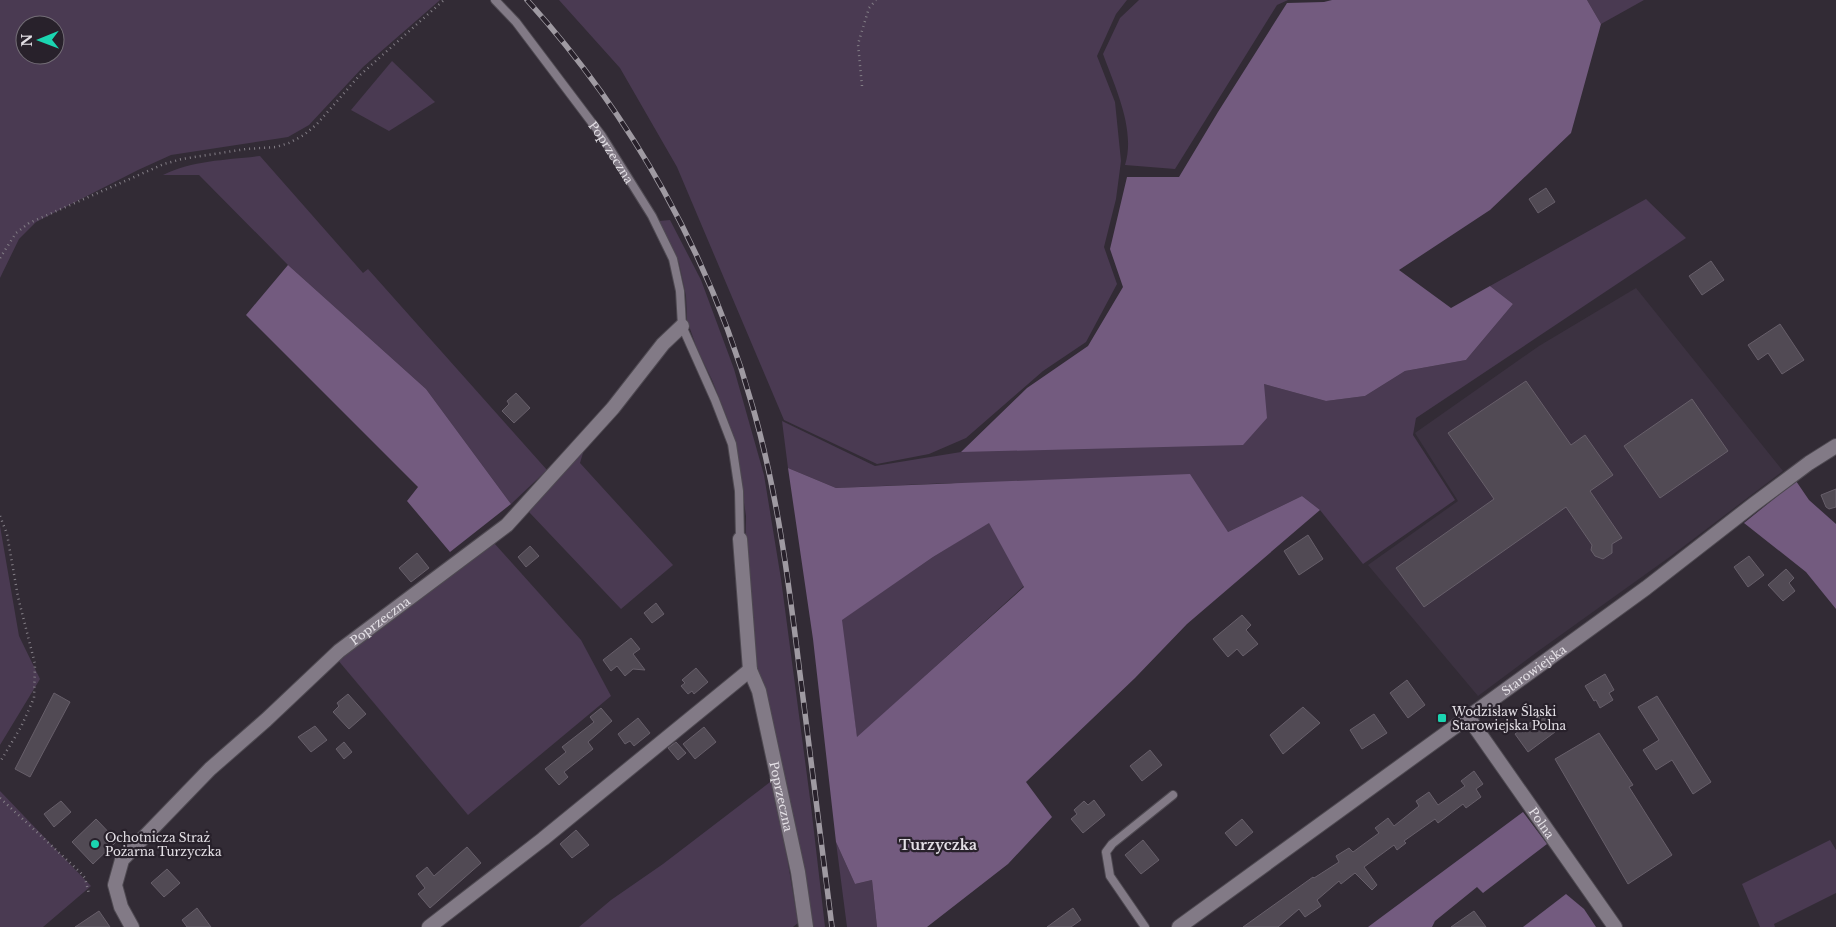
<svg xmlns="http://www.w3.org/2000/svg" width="1836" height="927" viewBox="0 0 1836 927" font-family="'Libre Baskerville',serif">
<rect width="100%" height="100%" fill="#322b35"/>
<!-- built -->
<path fill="#3c3241" d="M1636 288 1783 471 1671 556 1537 652 1478 696 1368 565 1458 501 1415 433 1539 346Z"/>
<!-- green -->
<g fill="#4a3a52" fill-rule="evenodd">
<path d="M0 0H440L363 67 309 125 288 137 171 155 138 170 36 222 19 239 0 278ZM25 25H55V55H25Z"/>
<path d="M559 0H1127L1116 14 1097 56 1115 102 1121 161 1116 199 1104 247 1117 284 1086 342 1043 371 966 438 929 454 877 464 784 420 677 167 620 68Z"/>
<path d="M1139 0H1288L1277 5 1175 169 1125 165C1136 130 1115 87 1103 54L1120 18Z"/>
<path d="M1587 0H1644L1601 24Z"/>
<path d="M392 61 435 102 389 131 351 110Z"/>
<path d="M260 156 363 273 368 269 547 470 511 504 426 389 288 265 199 175H163C193 160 228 160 260 156Z"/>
<path d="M1646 199 1686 238 1416 418 1413 435 1455 500 1363 564 1320 510 1302 496 1228 532 951 483 836 488 788 468 782 421 875 466 961 452 1264 384 1326 401 1365 396 1405 371 1466 360 1513 304 1490 286Z"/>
<path d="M670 220 701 280 734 369 764 475 781 579 811 806 825 927H812L755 670 745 560 746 516 737 455 727 418 712 380 697 349 687 320 686 296 679 263 659 221Z"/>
<path d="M585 446 580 463 673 565 621 609 529 512Z"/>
<path d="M989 522 1024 586 857 738 841 620 933 557Z"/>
<path d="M0 526 19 636 40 679 0 745Z"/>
<path d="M494 543 581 640 611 696 468 815 337 659Z"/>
<path d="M774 779 798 923 793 927H579L611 900 663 864Z"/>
<path d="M0 791 91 886 43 927H0Z"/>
<path d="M1830 840 1836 850V893L1774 924 1775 927H1760L1742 884Z"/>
<path d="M836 842 855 884 872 880 877 927H847Z"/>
</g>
<!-- forest -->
<g fill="#735b7f" fill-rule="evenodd">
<path d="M1332 0H1587L1601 24 1571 133 1490 210 1399 270 1451 308 1490 286 1513 304 1466 360 1405 371 1365 396 1326 401 1264 384 1267 418 1243 445 961 452 1027 388 1088 346 1123 287 1110 249 1127 177H1179L1218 112 1287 3 1324 2Z"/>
<path d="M288 265 426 389 511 504 450 552 407 501 418 487 246 315Z"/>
<path d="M788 468 836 488 1190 474 1228 532 1302 496 1320 510 1187 624 1135 678 1026 782 1052 817 1008 864 927 927H877L872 880 855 884 836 842 813 639ZM989 523 1024 587 857 737 842 620 933 557Z"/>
<path d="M1796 481 1809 500 1836 524V609L1806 572 1744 523Z"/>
<path d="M1523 812 1547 844 1483 893 1477 887 1435 921 1432 927H1368Z"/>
<path d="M1566 894 1584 909 1596 927H1523Z"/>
</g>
<!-- building -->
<g fill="#514a54" stroke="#675f6a">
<path d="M1546 188 1555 202 1538 213 1529 199Z"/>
<path d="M1711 261 1724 280 1702 295 1689 276Z"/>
<path d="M1780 324 1804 360 1782 374 1768 353 1758 360 1748 345Z"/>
<path d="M1526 381 1571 445 1585 435 1613 475 1590 491 1622 538 1612 544V553L1603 559 1595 556 1591 550 1592 545 1566 507 1424 607 1396 568 1494 499 1448 433Z"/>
<path d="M516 393 530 408 514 423 502 411 509 404 507 401Z"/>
<path d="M1692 399 1728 451 1660 498 1624 446Z"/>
<path d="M1836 489V507L1829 509 1826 507 1821 495Z"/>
<path d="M1308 535 1323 559 1299 575 1284 551Z"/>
<path d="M530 546 539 556 526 567 518 557Z"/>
<path d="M417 553 429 568 411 582 399 568Z"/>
<path d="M1749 556 1764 575 1748 587 1734 567Z"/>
<path d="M1786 569 1794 578 1789 583 1795 591 1783 601 1768 585Z"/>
<path d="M656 603 664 614 652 623 644 613Z"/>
<path d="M1242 615 1251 625 1246 630 1258 644 1243 656 1237 649 1228 657 1213 639Z"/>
<path d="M631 638 640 649 633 654 645 670 633 669 625 676 617 666 611 671 603 660Z"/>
<path d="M696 668 708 682 694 694 692 691 688 694 681 686 685 683 682 680Z"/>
<path d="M1605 674 1614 690 1609 693 1613 700 1600 708 1596 700 1594 701 1585 686Z"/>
<path d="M1407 680 1425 705 1408 718 1390 693Z"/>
<path d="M54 693 70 702 30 777 15 769Z"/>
<path d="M348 694 366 714 349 729 333 712 339 706 337 703Z"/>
<path d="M1657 696 1711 782 1693 794 1672 760 1656 770 1643 750 1659 740 1638 707Z"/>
<path d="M1303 707 1320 723 1283 754 1270 735Z"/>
<path d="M601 708 612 721 588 742 593 749 564 772 568 777 559 785 545 769 566 752 562 747 594 722 590 717Z"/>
<path d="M1374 714 1387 733 1362 749 1350 730Z"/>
<path d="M1542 714 1555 732 1528 752 1515 734Z"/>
<path d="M638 718 650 733 634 746 630 741 625 744 618 734Z"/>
<path d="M315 726 327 740 311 752 298 737Z"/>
<path d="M704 727 716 742 695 759 683 744Z"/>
<path d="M1599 733 1633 785 1629 787 1672 855 1628 884 1555 759Z"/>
<path d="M344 742 352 752 344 759 336 749Z"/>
<path d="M676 742 686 753 678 760 668 748Z"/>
<path d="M1150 750 1162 765 1142 781 1130 766Z"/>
<path d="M1474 771 1483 784 1476 789 1481 797 1466 808 1463 804 1438 823 1435 819 1404 841 1406 843 1397 850 1394 845 1364 867 1377 885 1372 890 1355 873 1341 884 1339 881 1317 900 1321 906 1305 917 1299 909 1278 927H1243L1313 877 1314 878 1339 862 1336 856 1349 848 1353 852 1379 833 1375 828 1388 818 1394 826 1419 806 1416 801 1429 792 1438 805 1465 786 1461 781Z"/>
<path d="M1094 800 1105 815 1083 833 1071 819 1077 814 1074 810 1084 801 1088 805Z"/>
<path d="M61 801 71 812 54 827 44 814Z"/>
<path d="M96 819 117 841 93 864 72 842Z"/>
<path d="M1242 819 1253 832 1236 846 1225 833Z"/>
<path d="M576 830 589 845 572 858 560 844Z"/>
<path d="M1143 840 1159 860 1141 874 1125 855Z"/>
<path d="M467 847 481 863 430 908 418 894 425 888 416 876 427 867 434 876Z"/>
<path d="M167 869 180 883 164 897 151 883Z"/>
<path d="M197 908 211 927H187L182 920Z"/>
<path d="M1073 908 1081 920 1071 927H1047Z"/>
<path d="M99 911 110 927H75Z"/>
<path d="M1474 911 1486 927H1451Z"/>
</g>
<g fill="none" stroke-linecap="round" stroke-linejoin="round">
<defs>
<g id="service">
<path id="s1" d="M495 0 516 22 602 136 652 216 673 259 680 291 682 326 715 400 732 444 739 491 740 539"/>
<path d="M1145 927 1110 876 1106 852 1112 844 1173 795"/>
</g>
<g id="minor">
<path id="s2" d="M740 539 750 670 759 691 798 872 806 927"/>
<path id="s3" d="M1468 717 1615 927"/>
<path id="s4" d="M132 927 121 907 115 885 122 860 210 769 266 720 339 651 507 525 613 408 663 344 682 326"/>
<path d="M429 927 543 839 750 670"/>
<path id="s5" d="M1179 927 1646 588 1754 504 1809 463 1836 446"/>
</g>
</defs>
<!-- service casing -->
<use href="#service" stroke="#4e4951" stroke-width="10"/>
<!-- minor casing -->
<use href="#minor" stroke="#4e4951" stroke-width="16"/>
<!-- path -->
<g stroke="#837e86" stroke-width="2.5" stroke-dasharray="1 4" stroke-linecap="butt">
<path d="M862 86 858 44 869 8 876 0"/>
<path d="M0 258 16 233 29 223 164 164 182 159 246 149 276 147 289 143 304 135 317 124 359 76 444 0"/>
<path d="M0 516 7 534 18 597 35 664 34 698 21 727 0 762"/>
<path d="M0 798 80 872 85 878 89 894"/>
</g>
<!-- service -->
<use href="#service" stroke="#827a86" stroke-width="8"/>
<!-- minor -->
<use href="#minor" stroke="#827a86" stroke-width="14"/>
<defs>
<path id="rail" d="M527 0C632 116 711 257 753 408 778 495 789 585 800 674 811 758 821 843 832 927"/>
</defs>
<!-- rail casing -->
<use href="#rail" stroke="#9f9aa2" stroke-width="5.5"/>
<!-- rail -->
<use href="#rail" stroke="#28212b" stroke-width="4" stroke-dasharray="11" stroke-linecap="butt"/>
</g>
<!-- markers -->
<g fill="#1bd5b1" stroke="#28212b" stroke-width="2">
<rect x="1437" y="713" width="10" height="10" rx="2.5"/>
<circle cx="95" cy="844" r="5"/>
</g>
<g text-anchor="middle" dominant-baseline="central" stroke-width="4.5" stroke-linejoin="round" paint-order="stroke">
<!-- street labels -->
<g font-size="12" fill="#e4e0e6" stroke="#28212b">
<text stroke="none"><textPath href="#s1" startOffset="192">Poprzeczna</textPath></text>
<text stroke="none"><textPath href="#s4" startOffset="424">Poprzeczna</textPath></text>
<text stroke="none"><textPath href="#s5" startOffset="438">Starowiejska</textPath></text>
<text stroke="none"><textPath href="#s2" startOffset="262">Poprzeczna</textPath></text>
<text stroke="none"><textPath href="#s3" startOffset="129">Polna</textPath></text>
</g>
<!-- poi labels -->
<g font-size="12" fill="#e4e0e6" stroke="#28212b" text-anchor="start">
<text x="1452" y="711">Wodzisław Śląski<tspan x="1452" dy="14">Starowiejska Polna</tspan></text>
<text x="105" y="837">Ochotnicza Straż<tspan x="105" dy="14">Pożarna Turzyczka</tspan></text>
</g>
<!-- neighbourhood labels -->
<g font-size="14" font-weight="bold" fill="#e4e0e6" stroke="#28212b">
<text x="938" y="845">Turzyczka</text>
</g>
</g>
<!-- north arrow -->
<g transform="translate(40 40) rotate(269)"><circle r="24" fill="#28212b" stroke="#736d76"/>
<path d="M0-4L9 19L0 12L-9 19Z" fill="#1bd5b1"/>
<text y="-8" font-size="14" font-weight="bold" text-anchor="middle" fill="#e4e0e6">N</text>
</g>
</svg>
